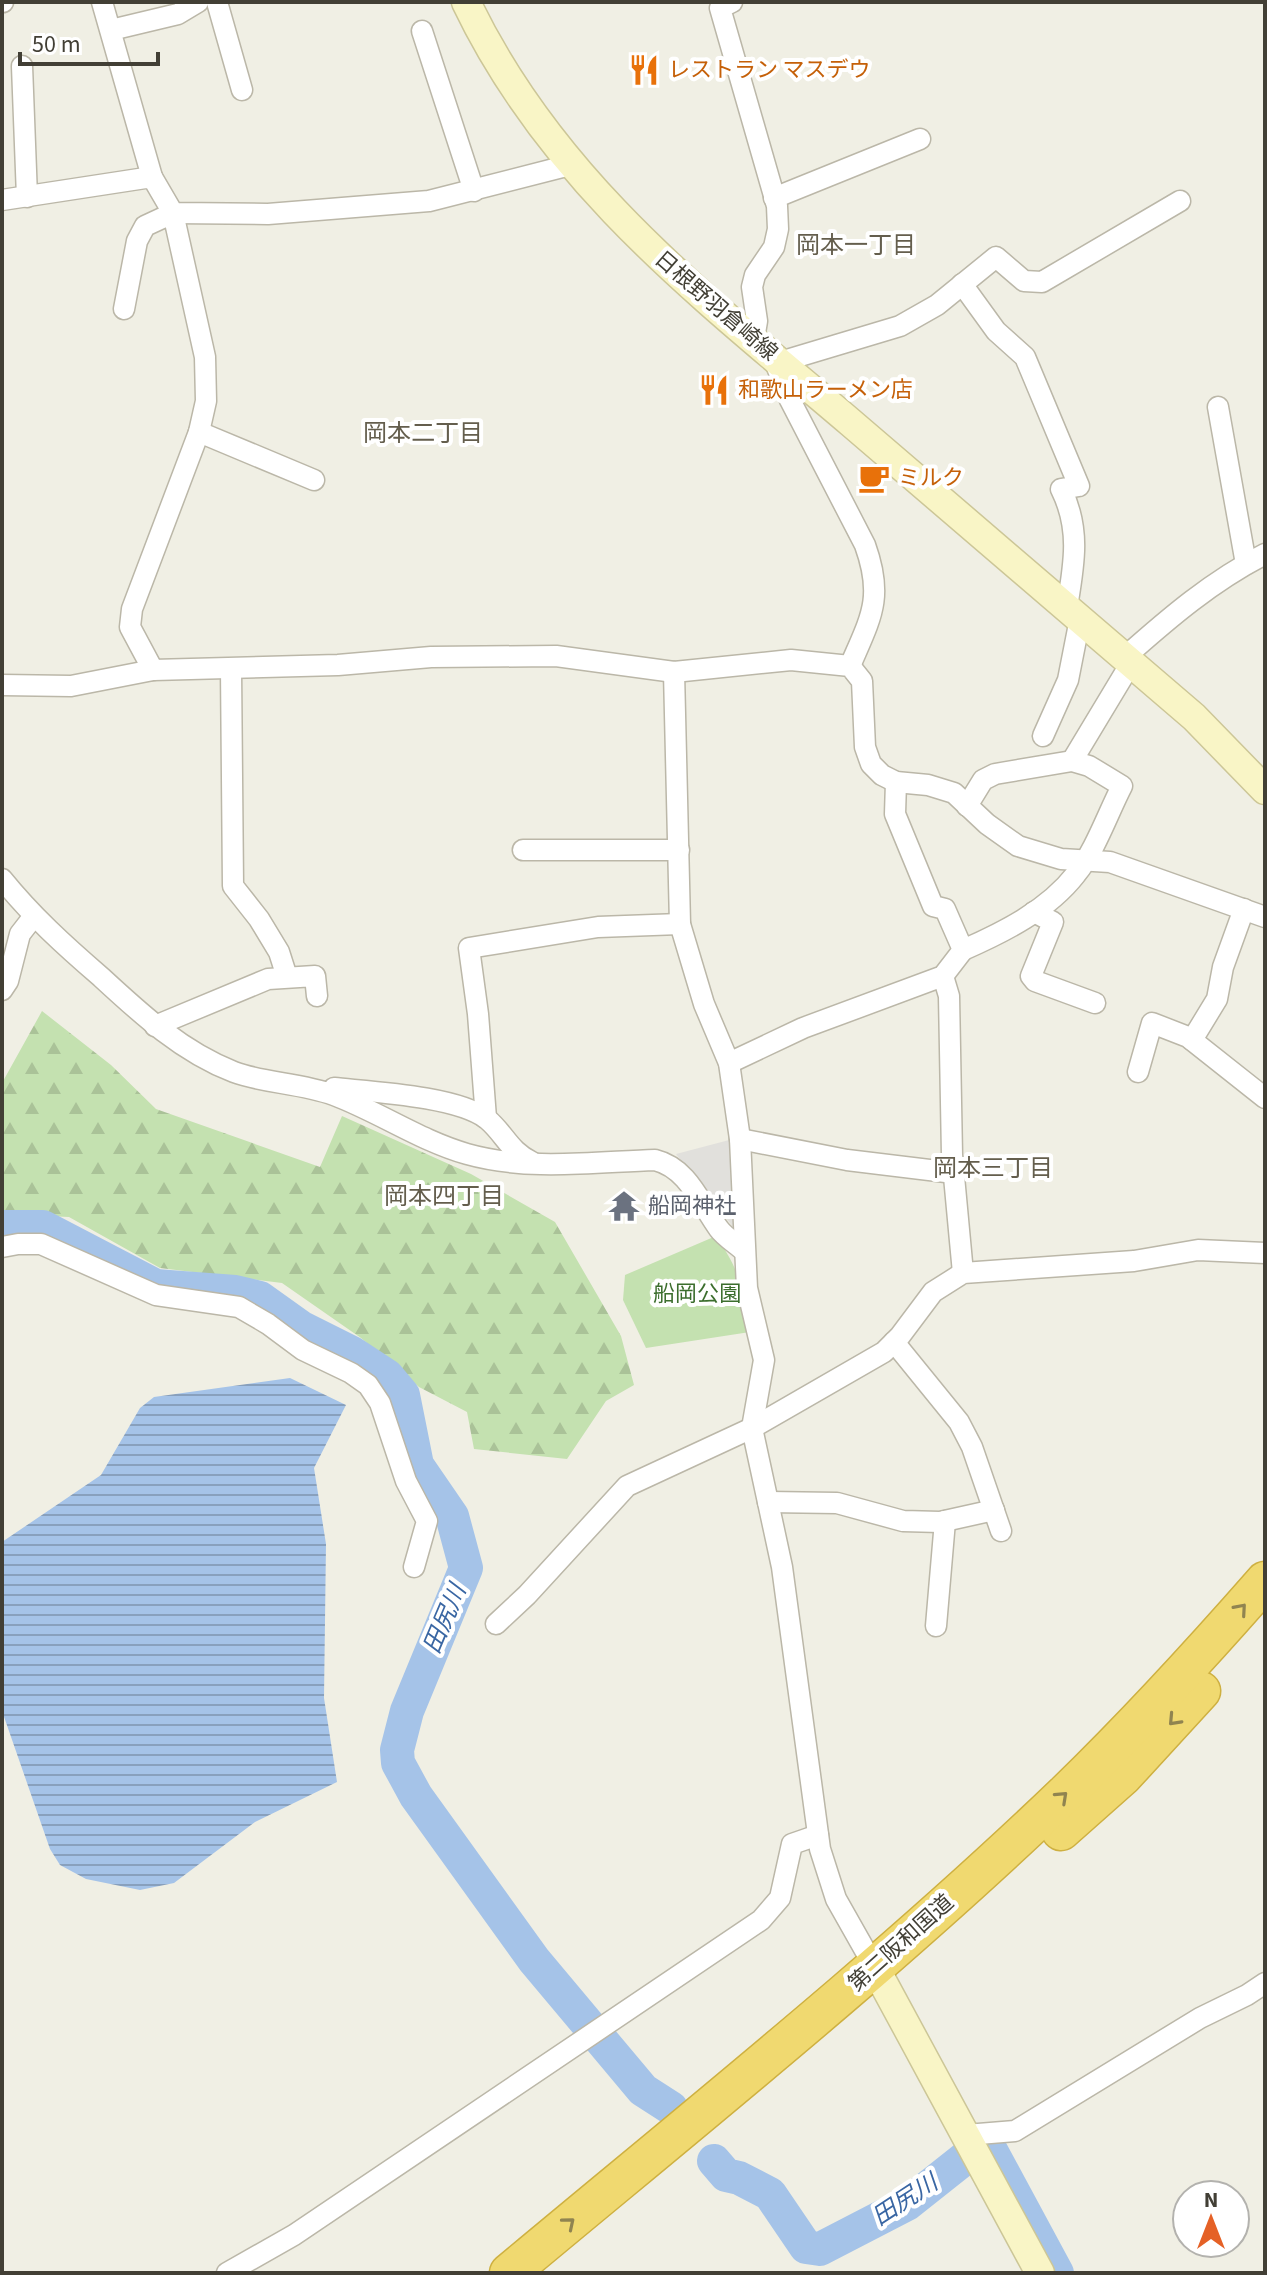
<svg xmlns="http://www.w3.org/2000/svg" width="1267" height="2275" viewBox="0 0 1267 2275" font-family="'Source Sans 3','Noto Sans JP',sans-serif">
<defs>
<pattern id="forest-firs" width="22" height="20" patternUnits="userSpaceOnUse" patternTransform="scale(2)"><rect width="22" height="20" fill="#c4e1b0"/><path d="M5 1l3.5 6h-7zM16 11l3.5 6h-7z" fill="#aac298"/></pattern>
<pattern id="water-rules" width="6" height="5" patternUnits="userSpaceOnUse" patternTransform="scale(2)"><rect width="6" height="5" fill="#a5c3e8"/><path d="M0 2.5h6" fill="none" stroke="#88a0bd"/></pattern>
</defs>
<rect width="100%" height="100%" fill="#f0efe4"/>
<!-- green -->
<path fill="#c4e1b0" d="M716 1236C740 1271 744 1290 750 1332L646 1348 623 1300 625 1275Z"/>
<!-- forest -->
<path fill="url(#forest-firs)" d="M42 1011 111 1065 156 1109 320 1167 342 1116 471 1174 555 1222 621 1336 634 1385 606 1401 567 1459 474 1449 467 1412 419 1387 361 1338 282 1283 160 1268 69 1217 2 1214V1083Z"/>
<!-- parking -->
<path fill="#e1e0dc" d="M733 1139 737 1232 676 1154Z"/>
<!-- water -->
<path fill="url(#water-rules)" d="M290 1378 346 1405 314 1468 326 1544 324 1698 337 1782 255 1822 174 1883 140 1890 86 1879 60 1865 50 1849 2 1711V1542L101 1475 140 1408 154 1397Z"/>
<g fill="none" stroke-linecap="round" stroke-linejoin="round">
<!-- river -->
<g stroke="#a5c3e8" stroke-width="34">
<path d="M2 1227H43L156 1286 235 1292 260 1298 302 1328 352 1353 387 1376 403 1395 417 1465 452 1516 466 1568 407 1711 397 1750 398 1763 416 1796 534 1960 643 2090 671 2108"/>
<path d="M714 2161 726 2175 739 2178 770 2194 806 2247 820 2249 907 2204 965 2158 989 2147 1057 2273"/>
</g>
<defs>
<g id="street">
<path d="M2 2H3"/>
<path d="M102 2 152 177"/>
<path d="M217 2 242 90"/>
<path d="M732 2 720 8 777 206 778 229 774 247 755 275 752 287 757 321 754 339"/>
<path d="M111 30 178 14 198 2"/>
<path d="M422 31 474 191"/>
<path d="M22 66 27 197"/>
<path d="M774 198 920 139"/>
<path d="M2 200 152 177 173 213 268 214 429 201 570 165"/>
<path d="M962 284 996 331 1025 357 1079 486 1061 489C1081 529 1074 565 1067 607"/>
<path d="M124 309 137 241 145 226 173 213 205 357 206 401 199 432 132 609 130 627 153 670"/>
<path d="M775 362 790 400 865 545C884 598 871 617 850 666"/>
<path d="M780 362 900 326 937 305 996 257 1024 281 1042 282 1180 201"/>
<path d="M1218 407 1246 564"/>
<path d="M199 432 314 480"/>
<path d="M1125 657C1169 618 1212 581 1265 554"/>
<path d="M231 669 233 886 259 919 279 952 287 977"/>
<path d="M674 672 680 924 704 1004 729 1063 740 1139 747 1288 764 1360 752 1428 782 1567 820 1849 836 1899 875 1968"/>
<path d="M2 685 71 686 153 670 338 665 431 657 556 656 674 672 791 660 850 666 862 681 865 747 871 764 882 775 896 782 928 785 954 793 987 824 1018 846 1061 859 1110 862 1265 917"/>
<path d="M1043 736 1068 680 1080 619"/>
<path d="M1072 761 1131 663"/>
<path d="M523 850H679"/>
<path d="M2 879C32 916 65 946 101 977 141 1014 182 1052 234 1072 263 1083 301 1083 334 1095 379 1112 421 1141 467 1154 527 1171 594 1162 655 1160 688 1168 700 1203 719 1229 725 1237 735 1243 743 1250"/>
<path d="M1034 912 1053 922 1031 976 1035 981 1095 1003"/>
<path d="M963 950C1004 932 1048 910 1076 874 1095 851 1108 813 1122 786L1089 766 1072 761 995 774 983 780 967 806"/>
<path d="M943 976 949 996 952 1155 963 1273"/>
<path d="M2 990 8 981 20 934 34 916"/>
<path d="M155 1026 268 979 315 976 317 996"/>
<path d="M1192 1040 1217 999 1223 967 1244 909"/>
<path d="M729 1063 803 1028 943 976 963 950 945 909 933 906 895 814 896 782"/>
<path d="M1138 1072 1152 1023 1188 1037 1265 1098"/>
<path d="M334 1088C372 1092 457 1096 487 1119 505 1134 509 1151 532 1162"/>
<path d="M486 1118 478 1014 469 948 598 927 680 924"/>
<path d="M740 1139 847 1160 954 1173"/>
<path d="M2 1247 18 1244H41L156 1295 239 1307 268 1324 303 1350 351 1373 368 1385 380 1403 406 1481 427 1521 414 1567"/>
<path d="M894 1342 959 1422 972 1447 1001 1531"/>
<path d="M768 1502 837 1503 903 1521 940 1522 994 1510"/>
<path d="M496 1624 527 1595 627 1486 752 1428 884 1352 900 1336 933 1292 963 1273 1134 1261 1198 1250 1265 1253"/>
<path d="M936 1626 945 1521"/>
<path d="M966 2135 1015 2131 1200 2018 1247 1995 1265 1983"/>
<path d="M227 2273 294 2235 761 1920 780 1898 792 1844 818 1835"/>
</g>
<g id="secondary">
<path d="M466 2C552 182 702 296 850 422 965 520 1080 618 1194 717L1265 790"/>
<path d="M875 1968 1040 2273"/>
</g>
<g id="highway">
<path d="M1061 1831 1123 1776 1201 1691"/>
<path d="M509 2273C697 2116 890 1962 1067 1792 1136 1725 1201 1654 1265 1581"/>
</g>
</defs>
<!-- street casing -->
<use href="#street" stroke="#bbb7a8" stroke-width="23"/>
<!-- secondary casing -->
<use href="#secondary" stroke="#ccc697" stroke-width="31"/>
<!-- highway casing -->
<use href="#highway" stroke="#ceb041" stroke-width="41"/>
<!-- street -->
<use href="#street" stroke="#fff" stroke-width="20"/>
<!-- secondary -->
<use href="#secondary" stroke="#f9f5c6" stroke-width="28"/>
<!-- highway -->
<use href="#highway" stroke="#f0d970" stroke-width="38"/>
</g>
<!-- one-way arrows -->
<defs><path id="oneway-chevron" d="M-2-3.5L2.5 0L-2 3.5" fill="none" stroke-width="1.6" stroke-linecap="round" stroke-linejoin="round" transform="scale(2)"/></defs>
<g stroke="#908450">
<use href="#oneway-chevron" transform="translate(1241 1609) rotate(-49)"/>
<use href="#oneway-chevron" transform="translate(1174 1720) rotate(133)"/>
<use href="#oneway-chevron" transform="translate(1062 1797) rotate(-43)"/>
<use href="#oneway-chevron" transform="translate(569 2223) rotate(-40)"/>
</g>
<!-- icons -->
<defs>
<symbol id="restaurant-bare" viewBox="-9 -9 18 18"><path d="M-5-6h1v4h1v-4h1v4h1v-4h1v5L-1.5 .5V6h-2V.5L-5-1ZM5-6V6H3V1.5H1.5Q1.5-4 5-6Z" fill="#e8710a" stroke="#fff" stroke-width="2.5" paint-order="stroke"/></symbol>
<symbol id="cafe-bare" viewBox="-9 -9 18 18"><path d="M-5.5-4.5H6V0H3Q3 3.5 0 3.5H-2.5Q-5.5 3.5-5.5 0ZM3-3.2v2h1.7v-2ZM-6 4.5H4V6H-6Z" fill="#e8710a" stroke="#fff" stroke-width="2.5" paint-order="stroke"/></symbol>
<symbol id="temple-bare" viewBox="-9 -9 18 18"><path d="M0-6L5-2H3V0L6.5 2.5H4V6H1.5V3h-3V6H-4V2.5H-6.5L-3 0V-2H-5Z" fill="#6b7280" stroke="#fff" stroke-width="2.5" paint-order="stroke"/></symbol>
</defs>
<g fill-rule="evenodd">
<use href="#restaurant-bare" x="622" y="48" width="44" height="44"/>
<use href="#restaurant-bare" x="692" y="368" width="44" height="44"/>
<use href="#cafe-bare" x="852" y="456" width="44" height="44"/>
<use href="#temple-bare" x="602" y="1184" width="44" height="44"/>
</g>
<g text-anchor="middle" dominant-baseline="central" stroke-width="8" stroke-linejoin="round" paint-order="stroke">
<!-- food labels -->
<g font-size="22" fill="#c56008" stroke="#fff" text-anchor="start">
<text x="668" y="70">レストラン マスデウ</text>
<text x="738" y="390">和歌山ラーメン店</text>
<text x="898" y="478">ミルク</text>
</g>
<!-- street labels -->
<g font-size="22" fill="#423f35" stroke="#fff">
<text transform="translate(716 306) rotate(41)">日根野羽倉崎線</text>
<text transform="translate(901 1943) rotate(-42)">第二阪和国道</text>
</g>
<!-- worship labels -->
<g font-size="22" fill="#5b616d" stroke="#fff" text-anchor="start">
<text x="648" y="1206">船岡神社</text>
</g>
<!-- park labels -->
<g font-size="22" fill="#3c6e2e" stroke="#fff">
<text x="697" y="1294">船岡公園</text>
</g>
<!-- neighbourhood labels -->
<g font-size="24" fill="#645e4d" stroke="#fff">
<text x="856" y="245">岡本一丁目</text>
<text x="423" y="433">岡本二丁目</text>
<text x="993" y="1168">岡本三丁目</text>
<text x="444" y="1196">岡本四丁目</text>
</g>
<!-- water labels -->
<g font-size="24" font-style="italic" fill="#3966a3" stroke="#fff">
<text transform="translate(445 1619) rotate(-67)">田尻川</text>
<text transform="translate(905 2200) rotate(-33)">田尻川</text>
</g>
</g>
<!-- border -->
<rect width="1267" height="2275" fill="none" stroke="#423f35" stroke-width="8"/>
<!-- north arrow -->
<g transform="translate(1211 2219)"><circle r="38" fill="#ffffff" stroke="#b3b2ae" stroke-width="2"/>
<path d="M0-6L14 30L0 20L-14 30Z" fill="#e56126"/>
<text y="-12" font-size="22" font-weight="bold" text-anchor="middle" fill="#423f35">N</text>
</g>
<!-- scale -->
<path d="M20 52v12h138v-12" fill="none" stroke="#423f35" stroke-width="4"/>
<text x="32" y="52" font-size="24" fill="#423f35" stroke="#ffffff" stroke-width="6" paint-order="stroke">50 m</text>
</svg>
